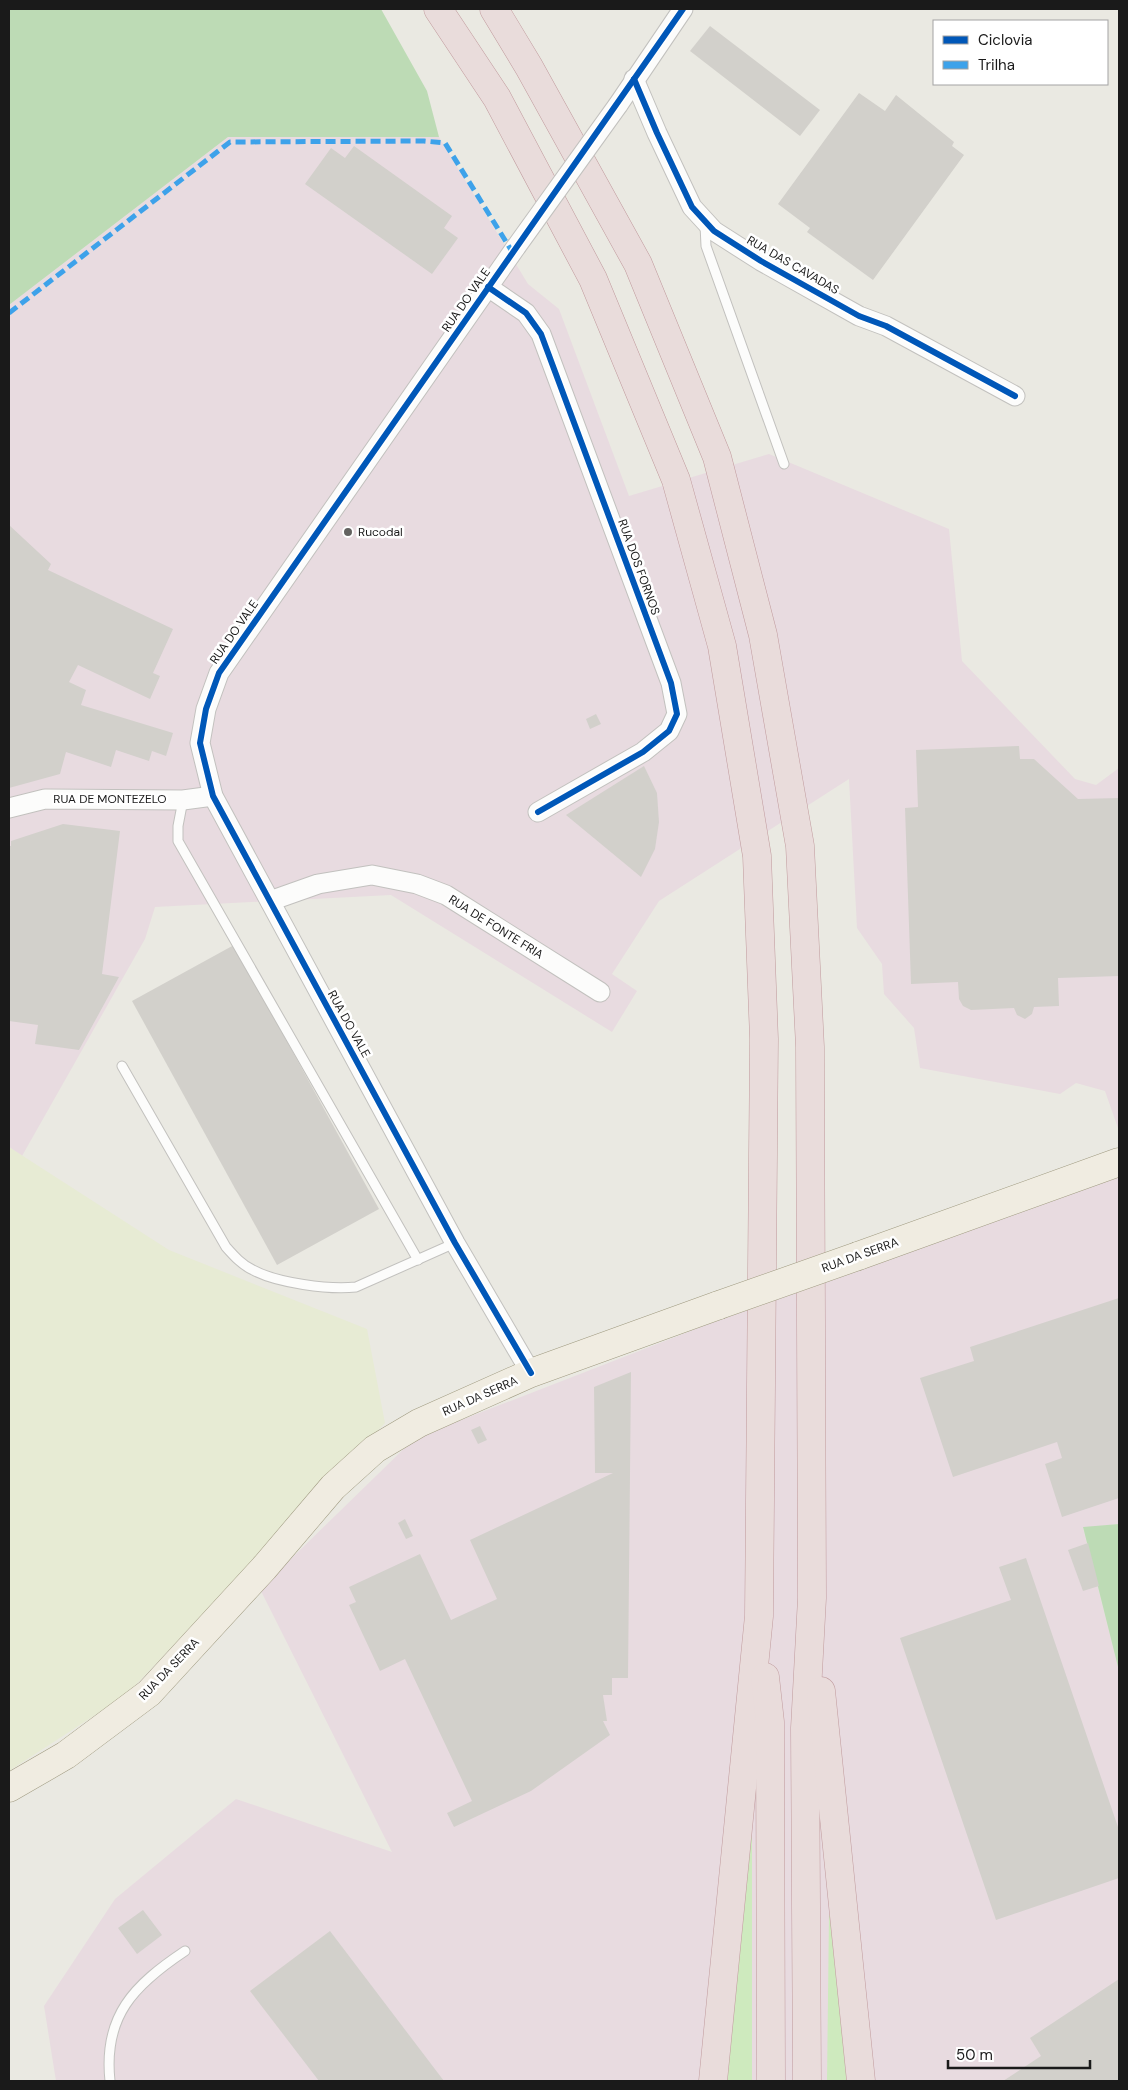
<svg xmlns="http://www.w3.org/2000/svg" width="1128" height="2090" viewBox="0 0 1128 2090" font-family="'DM Sans',sans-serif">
<rect width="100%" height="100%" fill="#eae9e2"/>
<!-- industrial -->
<g fill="#e8dbe0">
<path d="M228 137H439L528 284 559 309 629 496 769 454 949 529 962 661 1075 779 1096 785 1119 768V1131L1105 1091 1076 1083 1060 1094 920 1068 914 1028 884 994 882 964 857 928 849 779 659 901 612 974 637 991 612 1032 391 895 155 907 145 939 22 1156 9 1147V305Z"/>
<path d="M1119 1177V1524L1083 1528 1119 1671V2081H56L44 2006 115 1899 236 1799 392 1852 260 1589 415 1438 706 1325Z"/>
</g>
<!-- farmland -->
<path fill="#e7ebd4" d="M9 1147 169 1250 367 1329 385 1423 126 1695 9 1771Z"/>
<!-- grass -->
<g fill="#ceeabe">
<path d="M752 1833V2081H725L741 1900Z"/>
<path d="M829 1913 842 1963 853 2081H827Z"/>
</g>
<!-- forest -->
<g fill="#bddbb5">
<path d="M9 9H381L427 91 439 137H228L9 305Z"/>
<path d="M1119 1524V1671L1083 1527Z"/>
</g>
<!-- building -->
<g fill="#d2d0cb">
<path d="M710 26 820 110 800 136 690 51Z"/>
<path d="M859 93 885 111 896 95 954 142 952 146 964 155 873 280 807 232 810 228 778 204Z"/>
<path d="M354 146 452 216 444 228 458 238 432 274 305 184 331 148 345 158Z"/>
<path d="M9 525 51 564 48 570 173 629 153 673 160 676 150 699 78 665 69 682 86 690 81 705 173 733 166 756 152 751 149 761 116 750 111 767 66 752 60 774 9 788Z"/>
<path d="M596 714 601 724 590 729 586 719Z"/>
<path d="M1019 746 1020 759H1034L1078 799 1119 798V976L1058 978 1059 1006 1034 1007 1032 1014 1025 1019 1017 1015 1014 1008 971 1010 963 1006 959 999 958 982 911 984 905 808 918 807 916 750Z"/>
<path d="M644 766 657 793 659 822 655 849 641 877 566 815Z"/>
<path d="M63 824 120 831 102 974 119 977 79 1050 35 1044 38 1025 9 1021V846H11V841Z"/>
<path d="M234 945 379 1209 277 1265 132 1001Z"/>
<path d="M1119 1298V1498L1062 1517 1045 1464 1062 1458 1057 1442 953 1477 920 1378 974 1361 970 1347Z"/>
<path d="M631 1372 628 1678H612V1695H603L607 1721H603L610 1735 531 1791 454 1827 447 1813 472 1801 405 1659 380 1671 349 1605 356 1602 349 1587 420 1554 451 1620 497 1599 470 1540 613 1473H595L594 1387Z"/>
<path d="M480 1426 487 1440 478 1444 471 1430Z"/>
<path d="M405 1519 413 1536 406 1539 398 1523Z"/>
<path d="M1088 1543 1099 1586 1083 1591 1068 1550Z"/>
<path d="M1026 1558 1119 1830V1878L996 1920 900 1638 1011 1600 999 1567Z"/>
<path d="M143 1910 162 1935 137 1954 118 1928Z"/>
<path d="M330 1931 444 2081H319L250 1991Z"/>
<path d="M1119 1979V2081H1003L1041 2056 1030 2038Z"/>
</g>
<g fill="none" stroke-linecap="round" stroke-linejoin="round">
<defs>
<g id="service">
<path d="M705 225 706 246 784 464"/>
<path d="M183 800 178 826V841L418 1260"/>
<path d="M122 1066 226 1247C234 1256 242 1265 253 1270 277 1283 329 1290 356 1287L455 1243"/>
<path d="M110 2081C103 2016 134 1985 185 1951"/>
</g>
<g id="minor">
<path d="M634 79 657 133 692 207 714 231 761 261 859 316 886 326 1015 396"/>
<path d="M618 105 683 9"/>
<path d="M516 247 219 673 206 709 200 743 213 796 455 1243 531 1373"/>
<path d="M488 287 526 313 541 334 671 683 677 714 669 731 643 752 538 812"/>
<path d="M9 808 45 799 183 800 213 796"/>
<path d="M270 901 318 884 372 875 417 884 446 895 600 992"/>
</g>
<g id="primary">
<path d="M858 1256 1119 1162"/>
<path d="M9 1788 66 1755 149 1693 264 1568 333 1487 375 1449 419 1423 531 1373 719 1305"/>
</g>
<g id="motorway">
<path d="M438 9 497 98 593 279 676 480 722 646 757 856 764 1039 759 1616 713 2081"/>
<path d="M494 9 529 67 638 264 717 457 763 635 800 846 810 1047 812 1598 805 1728 807 2081"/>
<path d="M765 1677 770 1722 771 2081"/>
<path d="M821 1691 861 2081"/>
</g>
</defs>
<!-- service casing -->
<use href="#service" stroke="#c2c1be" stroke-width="11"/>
<!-- minor casing -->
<use href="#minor" stroke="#c2c1be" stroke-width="21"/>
<!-- primary casing -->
<use href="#primary" stroke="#9f9a80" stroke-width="29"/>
<!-- motorway casing -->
<use href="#motorway" stroke="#c09a9d" stroke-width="29"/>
<!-- service -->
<use href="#service" stroke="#fcfcfb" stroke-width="9"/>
<!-- minor -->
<use href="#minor" stroke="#fcfcfb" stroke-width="19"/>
<!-- primary -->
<use href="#primary" stroke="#f0ece1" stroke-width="28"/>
<!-- motorway -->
<use href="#motorway" stroke="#e9dcdb" stroke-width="28"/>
<defs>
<path id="minor-bridge" d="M516 247 618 105"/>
<path id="primary-bridge" d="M719 1305 858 1256"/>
</defs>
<!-- minor-bridge casing -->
<use href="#minor-bridge" stroke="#c2c1be" stroke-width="21" stroke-linecap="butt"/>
<!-- primary-bridge casing -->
<use href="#primary-bridge" stroke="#9f9a80" stroke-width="29" stroke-linecap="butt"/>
<!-- minor-bridge -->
<use href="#minor-bridge" stroke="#fcfcfb" stroke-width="19"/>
<!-- primary-bridge -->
<use href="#primary-bridge" stroke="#f0ece1" stroke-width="28"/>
<!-- quiet -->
<path stroke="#3da2ea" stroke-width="5" stroke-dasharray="10 5" stroke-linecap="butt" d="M9 313 230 142 424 141 445 143 513 253"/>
<defs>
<g id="cycleway">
<path d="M634 79 657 133 692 207 714 231 761 261 859 316 886 326 1015 396"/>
<path d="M488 287 526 313 541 334 671 683 677 714 669 731 643 752 538 812"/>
<path d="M531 1373 455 1243 213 796 200 743 206 709 219 673C374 451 530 231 683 9"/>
</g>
</defs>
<!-- cycleway casing -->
<use href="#cycleway" stroke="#fff" stroke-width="9"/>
<!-- cycleway -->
<use href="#cycleway" stroke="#0057b8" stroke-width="6"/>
</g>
<!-- markers -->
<circle fill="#636260" stroke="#fff" stroke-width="2" cx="348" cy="532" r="5"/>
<g text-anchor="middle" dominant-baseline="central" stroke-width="5" stroke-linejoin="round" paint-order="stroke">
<!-- street labels -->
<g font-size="12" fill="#1a1a1a" stroke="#fff">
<text transform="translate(793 265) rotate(30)">RUA DAS CAVADAS</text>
<text transform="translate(466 300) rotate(-55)">RUA DO VALE</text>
<text transform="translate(639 567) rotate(70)">RUA DOS FORNOS</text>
<text transform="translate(234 632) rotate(-55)">RUA DO VALE</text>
<text x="110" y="799">RUA DE MONTEZELO</text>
<text transform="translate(496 927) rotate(32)">RUA DE FONTE FRIA</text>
<text transform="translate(349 1024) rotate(61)">RUA DO VALE</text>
<text transform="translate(860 1255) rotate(-20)">RUA DA SERRA</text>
<text transform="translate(480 1396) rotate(-24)">RUA DA SERRA</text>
<text transform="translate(169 1669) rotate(-46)">RUA DA SERRA</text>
</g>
<!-- poi labels -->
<g font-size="12" fill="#1a1a1a" stroke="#fff" text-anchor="start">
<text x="358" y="532">Rucodal</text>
</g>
</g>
<!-- border -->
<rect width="1128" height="2090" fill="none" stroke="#1a1a1a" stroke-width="20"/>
<!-- legend -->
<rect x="933" y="20" width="175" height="65" fill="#ffffff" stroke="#a3a3a3"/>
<rect x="943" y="36" width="25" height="8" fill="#0057b8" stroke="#a3a3a3"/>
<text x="978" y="45" font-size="15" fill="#1a1a1a">Ciclovia</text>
<rect x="943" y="61" width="25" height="8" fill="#3da2ea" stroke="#a3a3a3"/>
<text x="978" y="70" font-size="15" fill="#1a1a1a">Trilha</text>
<!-- scale -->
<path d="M948 2060v8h142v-8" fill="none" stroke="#1a1a1a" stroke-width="2.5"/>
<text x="956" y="2060" font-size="15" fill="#1a1a1a" stroke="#ffffff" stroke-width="4" paint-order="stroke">50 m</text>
</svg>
